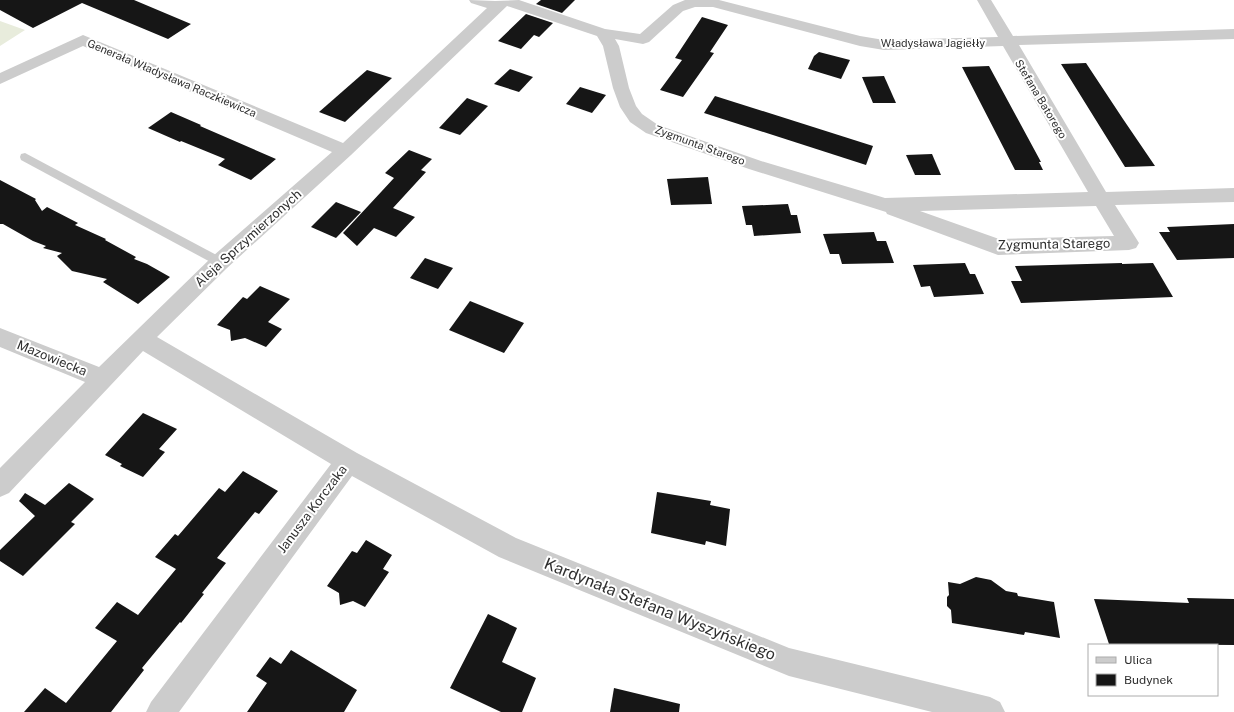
<svg xmlns="http://www.w3.org/2000/svg" width="1234" height="712" viewBox="0 0 1234 712" font-family="'Public Sans',sans-serif">
<rect width="100%" height="100%" fill="#fff"/>
<!-- green -->
<path fill="#e8ecdc" d="M0 21 25 30 0 46Z"/>
<!-- building -->
<g fill="#161616">
<path d="M0 0H134L191 24 168 39 82 3 33 28 0 10Z"/>
<path d="M541 0H575L562 13 536 4Z"/>
<path d="M526 14 553 23 539 37 534 35 521 49 498 41Z"/>
<path d="M702 17 728 25 710 52 714 53 683 97 660 90 682 60 675 58Z"/>
<path d="M819 52 850 60 841 79 808 69 814 56Z"/>
<path d="M1086 63 1123 119 1155 166 1125 167 1061 64Z"/>
<path d="M989 66 1041 162H1039L1043 170H1015L962 67Z"/>
<path d="M510 69 533 77 519 92 494 84Z"/>
<path d="M367 70 392 78 345 122 319 112Z"/>
<path d="M884 76 896 103H873L862 77Z"/>
<path d="M580 87 606 95 592 113 566 104Z"/>
<path d="M715 96 873 146 866 165 704 113Z"/>
<path d="M467 98 488 106 460 135 439 128Z"/>
<path d="M171 112 201 125 200 126 276 159 251 180 218 165 225 159 181 141 180 142 148 128Z"/>
<path d="M409 150 432 159 421 170 426 172 393 208 415 217 396 237 374 228 357 246 343 233 394 178 385 173Z"/>
<path d="M932 154 941 175H915L906 155Z"/>
<path d="M708 177 712 204 671 205 667 179Z"/>
<path d="M0 180 36 199 35 200 42 211 47 207 78 223 75 225 106 239 105 240 136 257 134 259 147 264 170 277 138 304 103 282 107 279 72 271 57 256 62 253 43 248 46 246 33 241 3 224H0Z"/>
<path d="M336 202 361 212 336 238 311 227Z"/>
<path d="M788 204 791 215H797L801 233 754 236 752 225H746L742 206Z"/>
<path d="M1234 224V258L1177 260 1159 232H1170L1167 227Z"/>
<path d="M874 232 877 241H886L894 263 842 264 839 254H830L823 234Z"/>
<path d="M425 258 453 268 438 289 410 278Z"/>
<path d="M965 263 970 274H975L984 294 934 297 930 286 921 287 913 265Z"/>
<path d="M1122 263V264L1153 263 1173 297 1021 303 1011 281H1022L1015 266Z"/>
<path d="M260 286 290 299 268 322 282 329 266 347 245 338 231 341 230 330 217 325 243 297 247 299Z"/>
<path d="M470 301 524 323 504 353 449 330Z"/>
<path d="M143 413 177 429 159 449 165 452 143 477 120 466 122 464 105 455Z"/>
<path d="M243 471 278 491 259 514 255 512 217 558 226 563 202 593 204 594 181 623 180 622 142 668 144 670 111 712H24L45 688 66 703 117 641 95 628 117 602 138 615 176 569 155 557 175 534 178 536 219 488 225 492Z"/>
<path d="M69 483 94 499 71 522 75 524 23 576 0 561V550L35 516 19 501 25 493 45 505Z"/>
<path d="M657 492 711 501 710 505 730 509 726 546 706 541 705 545 651 533Z"/>
<path d="M366 540 392 555 383 569 389 572 365 607 353 601 340 605 339 593 327 586 352 551 357 553Z"/>
<path d="M976 577 991 580 1006 591 1017 593 1018 596 1054 602 1060 638 1025 632 1024 635 952 623 951 610 947 606V597L949 595 948 582 960 584Z"/>
<path d="M1187 598 1234 599V645L1109 644 1094 599 1189 603Z"/>
<path d="M488 614 517 628 502 662 536 678 522 712H501L450 688Z"/>
<path d="M291 650 357 690 344 712H247L267 683 256 676 270 657 281 664Z"/>
<path d="M614 688 680 704 679 712H610Z"/>
</g>
<g fill="none" stroke-linecap="round" stroke-linejoin="round">
<!-- service -->
<path fill="#ccc" fill-rule="evenodd" d="M25 153 224 259 226 262 224 265 220 267 216 265 21 160 20 157 21 154Z"/>
<!-- minor -->
<path fill="#ccc" fill-rule="evenodd" d="M469 0 495 1 519 0 605 29 640 34 673 5 685 0H719L860 36 884 40 998 37 977 0H991L1013 36 1234 29V39L1019 45 1106 192 1234 188V202L1115 205 1139 243 1136 248 1129 250 998 255 887 214 886 212 749 169 646 133 630 122 620 107 613 88 603 46 597 36 507 6 351 155 227 268 157 337 357 453 516 538 789 648 990 697 1000 702 1005 712H932L789 676 499 557 352 476 179 712H146L151 702 331 464 143 351 9 493 0 497V468L85 382 0 347V328L99 367 213 256 332 152 83 46 0 84V73L83 35 343 143 487 8 471 3ZM695 7H713L860 46 884 50 1003 46 1088 192 885 198 761 161 658 125 642 114 636 106 629 88 619 46 615 39 643 44 649 42 683 11ZM1096 206 1114 236 999 239 920 211Z"/>
</g>
<g text-anchor="middle" dominant-baseline="central" stroke-width="4" stroke-linejoin="round" paint-order="stroke">
<!-- far-street labels -->
<g font-size="11" fill="#2f2f2f" stroke="#fff">
<text x="933" y="43">Władysława Jagiełły</text>
<text transform="translate(172 78) rotate(23)">Generała Władysława Raczkiewicza</text>
<text transform="translate(1041 99) rotate(59)">Stefana Batorego</text>
<text transform="translate(700 145) rotate(20)">Zygmunta Starego</text>
</g>
<!-- street labels -->
<g font-size="13" fill="#2f2f2f" stroke="#fff">
<text transform="translate(248 238) rotate(-42)">Aleja Sprzymierzonych</text>
<text transform="translate(1054 244) rotate(-1)">Zygmunta Starego</text>
<text transform="translate(52 358) rotate(22)">Mazowiecka</text>
<text transform="translate(312 509) rotate(-53)">Janusza Korczaka</text>
</g>
<!-- near-street labels -->
<g font-size="16" fill="#2f2f2f" stroke="#fff">
<text transform="translate(660 609) rotate(22)">Kardynała Stefana Wyszyńskiego</text>
</g>
</g>
<!-- legend -->
<rect x="1088" y="644" width="130" height="52" fill="#ffffff" stroke="#acacac"/>
<rect x="1096" y="657" width="20" height="6" fill="#cccccc" stroke="#acacac"/>
<text x="1124" y="664" font-size="12" fill="#2f2f2f">Ulica</text>
<rect x="1096" y="674" width="20" height="12" fill="#161616" stroke="#acacac"/>
<text x="1124" y="684" font-size="12" fill="#2f2f2f">Budynek</text>
</svg>
